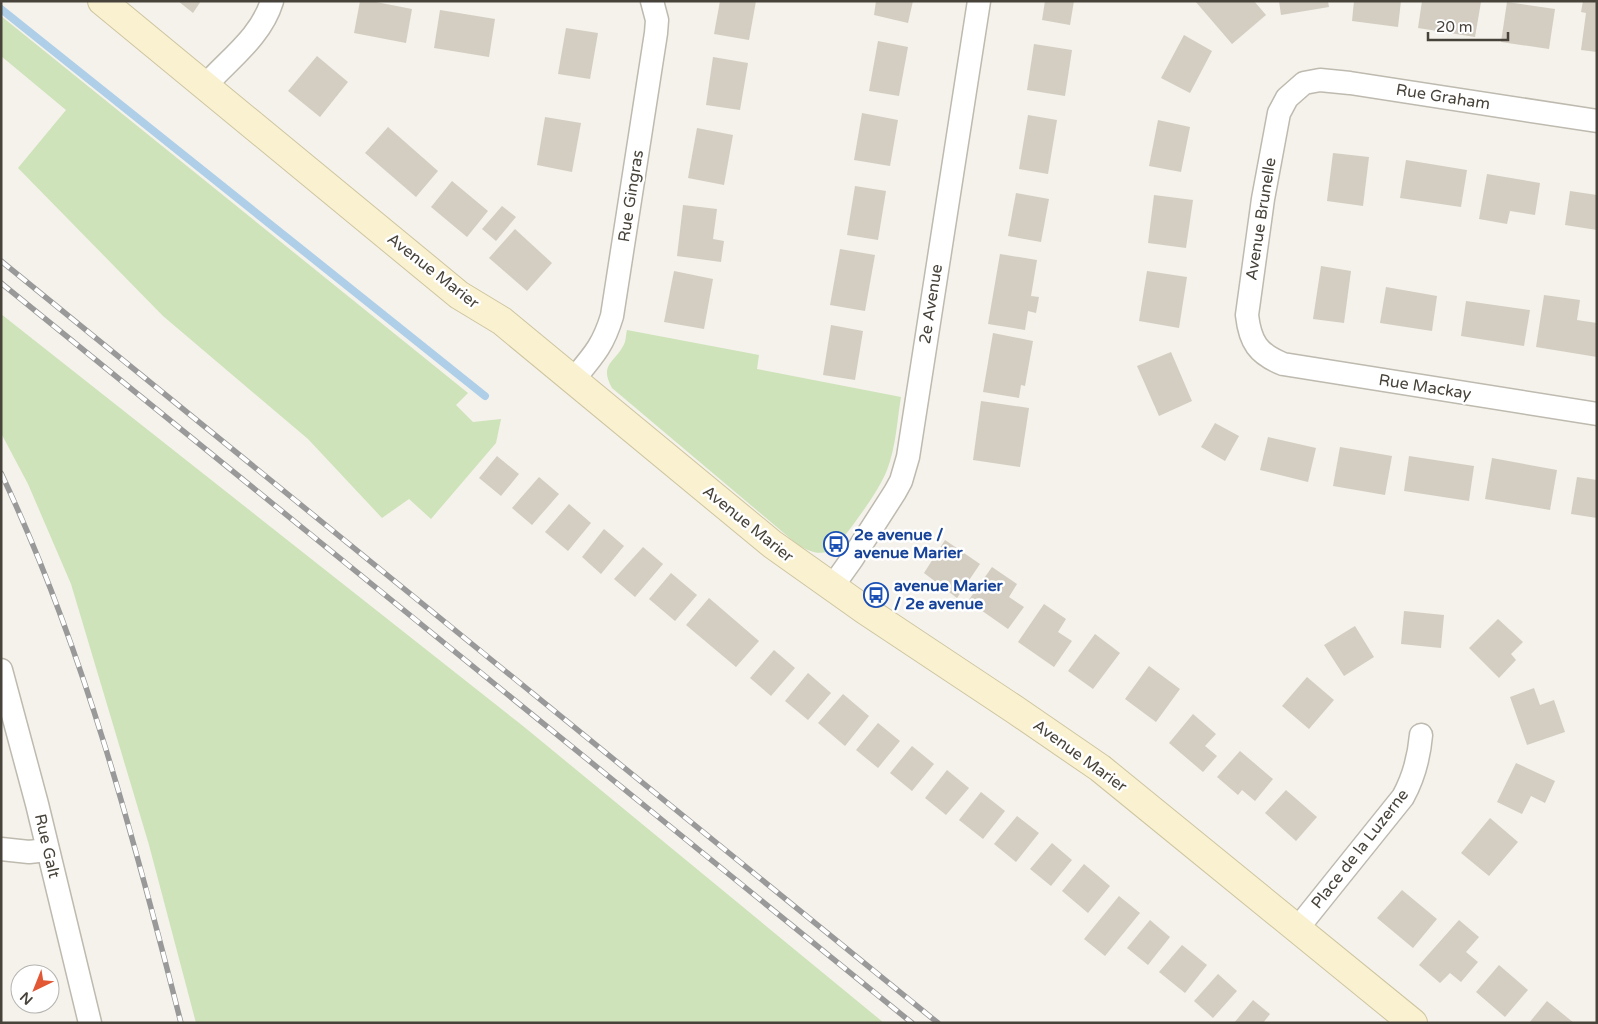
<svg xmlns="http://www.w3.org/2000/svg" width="1598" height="1024" viewBox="0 0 1598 1024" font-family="'Varela Round',sans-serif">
<rect width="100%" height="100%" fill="#f4f2eb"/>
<!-- green -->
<g fill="#cee3b9">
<path d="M1 16 468 393 456 405 473 422 501 419 496 443 431 519 409 499 382 518 308 439 163 316 18 168 66 110 1 56Z"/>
<path d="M1 314 523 726 884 1023H196L149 845 71 584 28 484 1 433Z"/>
<path d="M627 330 759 355 757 369 901 397C897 421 896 447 887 470 878 493 851 528 835 548 821 557 811 552 798 545L612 388C598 363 617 362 625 342 626 338 626 334 627 330Z"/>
</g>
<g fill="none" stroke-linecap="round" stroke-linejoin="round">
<!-- stream -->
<path stroke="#afcfe9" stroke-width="8" d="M1 9 485 396"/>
</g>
<!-- building -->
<g fill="#d4cec2">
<path d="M178 1H201L193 13Z"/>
<path d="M360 1H371L412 9 406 43 354 33Z"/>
<path d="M720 1H756L749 40 714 34Z"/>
<path d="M876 1H913L908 23 874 15Z"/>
<path d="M1045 1H1074L1070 25 1042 20Z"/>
<path d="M1195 1H1254L1266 15 1232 44Z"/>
<path d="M1279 1H1328L1329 7 1281 15Z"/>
<path d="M1354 1H1401L1398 27 1352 21Z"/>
<path d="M1422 1 1481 2 1475 37 1418 28Z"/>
<path d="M1583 1H1597V52L1581 50 1586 13 1581 12Z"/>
<path d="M1507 2 1555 9 1549 49 1501 42Z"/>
<path d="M440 10 495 19 489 57 434 48Z"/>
<path d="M566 28 598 33 590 79 558 74Z"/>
<path d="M1184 35 1212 51 1190 93 1161 78Z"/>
<path d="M878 41 908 47 899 96 869 91Z"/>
<path d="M1034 44 1072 50 1065 96 1027 90Z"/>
<path d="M317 56 348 82 320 117 288 91Z"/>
<path d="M713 57 748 63 740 110 706 105Z"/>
<path d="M862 113 898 120 890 166 854 160Z"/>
<path d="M1028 115 1057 120 1048 174 1019 169Z"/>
<path d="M545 117 581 123 572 172 537 165Z"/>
<path d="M1158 120 1190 127 1181 172 1149 166Z"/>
<path d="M388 127 438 171 416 197 365 153Z"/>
<path d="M697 128 733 135 724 185 688 178Z"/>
<path d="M1333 153 1369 157 1363 206 1327 201Z"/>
<path d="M1406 160 1467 170 1461 207 1400 198Z"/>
<path d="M1487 174 1540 183 1535 215 1510 211 1507 224 1479 219Z"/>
<path d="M452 181 488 211 467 237 431 207Z"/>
<path d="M855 186 886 191 878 240 847 235Z"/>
<path d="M1570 191 1597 195V230L1565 225Z"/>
<path d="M1016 193 1049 199 1041 242 1008 236Z"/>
<path d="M1154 195 1193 200 1186 248 1148 243Z"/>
<path d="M683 205 717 209 713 239 724 241 721 262 677 256Z"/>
<path d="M502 206 516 217 496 241 482 229Z"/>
<path d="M515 229 552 263 527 291 489 258Z"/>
<path d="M840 249 875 255 865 311 830 305Z"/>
<path d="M1000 254 1037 260 1031 296 1039 297 1036 313 1028 311 1025 330 988 324Z"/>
<path d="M1321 266 1351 271 1344 323 1313 319Z"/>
<path d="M674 271 713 279 704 329 664 322Z"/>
<path d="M1147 271 1187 277 1179 328 1139 321Z"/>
<path d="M1386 287 1437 296 1432 331 1380 323Z"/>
<path d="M1544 295 1580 300 1577 320 1597 323V357L1536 347Z"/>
<path d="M1466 301 1530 310 1524 346 1461 336Z"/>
<path d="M831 325 863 331 855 380 823 375Z"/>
<path d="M993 333 1033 341 1025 386 1021 385 1019 398 983 392Z"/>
<path d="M1171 352 1192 401 1159 416 1137 366Z"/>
<path d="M981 401 1029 408 1020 467 973 460Z"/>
<path d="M1215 423 1239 436 1225 461 1201 447Z"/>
<path d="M1268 437 1316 448 1308 482 1260 470Z"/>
<path d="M1340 447 1392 456 1385 495 1333 486Z"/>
<path d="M497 456 519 474 501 496 479 478Z"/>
<path d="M1409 456 1474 466 1469 501 1404 491Z"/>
<path d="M1492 458 1557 470 1550 510 1485 499Z"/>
<path d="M539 477 559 494 532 525 512 508Z"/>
<path d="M1577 477 1597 480V518L1571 514Z"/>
<path d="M569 504 591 523 568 551 545 532Z"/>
<path d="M604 529 624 546 601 574 582 557Z"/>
<path d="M945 540 980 564 957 598 924 573Z"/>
<path d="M643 547 663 564 635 597 614 579Z"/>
<path d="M992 567 1017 584 1009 597 1024 607 1008 629 968 601Z"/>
<path d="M671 573 697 595 675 621 649 599Z"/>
<path d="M709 598 759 641 736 667 686 625Z"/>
<path d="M1044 604 1066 619 1058 632 1072 641 1054 667 1018 642Z"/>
<path d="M1404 611 1444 615 1441 648 1401 644Z"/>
<path d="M1498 619 1523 642 1511 654 1516 660 1499 678 1469 648Z"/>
<path d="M1355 626 1374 657 1344 676 1324 645Z"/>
<path d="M1095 634 1120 653 1093 689 1068 671Z"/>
<path d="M774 650 795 668 771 696 750 678Z"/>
<path d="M1149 666 1180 689 1156 722 1125 699Z"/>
<path d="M808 673 831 693 808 720 785 701Z"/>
<path d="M1307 677 1334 700 1309 729 1282 706Z"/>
<path d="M1534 688 1540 705 1554 700 1565 732 1527 745 1510 697Z"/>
<path d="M843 694 869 716 845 746 818 723Z"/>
<path d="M1193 714 1216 734 1205 746 1217 756 1203 772 1169 743Z"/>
<path d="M878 723 900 741 878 768 856 750Z"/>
<path d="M912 746 934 764 912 791 890 773Z"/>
<path d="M1240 751 1273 779 1255 801 1242 790 1238 795 1217 777Z"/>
<path d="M1516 763 1555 781 1545 803 1531 796 1522 814 1497 802Z"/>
<path d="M947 770 969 788 946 815 925 798Z"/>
<path d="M1286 790 1317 817 1296 841 1265 813Z"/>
<path d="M981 792 1005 811 983 839 959 820Z"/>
<path d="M1017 816 1039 833 1016 862 994 844Z"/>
<path d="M1490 818 1518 842 1489 876 1461 853Z"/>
<path d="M1052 843 1072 860 1051 886 1030 869Z"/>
<path d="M1084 864 1110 886 1088 913 1062 891Z"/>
<path d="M1402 890 1437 919 1413 948 1377 918Z"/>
<path d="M1119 896 1140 913 1105 956 1084 939Z"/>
<path d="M1150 920 1170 937 1148 965 1127 948Z"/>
<path d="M1459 920 1479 937 1466 952 1478 962 1461 982 1450 973 1440 983 1419 965Z"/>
<path d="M1182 945 1207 965 1185 993 1159 972Z"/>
<path d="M1499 965 1528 990 1505 1017 1476 992Z"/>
<path d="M1218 974 1237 991 1213 1018 1194 1001Z"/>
<path d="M1253 1000 1270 1014 1263 1023H1234Z"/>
<path d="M1547 1001 1574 1023H1529Z"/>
</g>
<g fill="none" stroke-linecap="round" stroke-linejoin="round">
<defs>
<g id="street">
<path d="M205 86C229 59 261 37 272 1"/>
<path d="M1597 121 1350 83 1320 80 1304 83 1287 98 1279 113 1263 199 1247 315C1250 342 1258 354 1283 364L1597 414"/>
<path d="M573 380C593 356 603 346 612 316L656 33 657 20 652 1"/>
<path d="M832 587 852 559 895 492 901 481 908 457 979 1"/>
<path d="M1 670 37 804 90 1023"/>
<path d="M1 849 29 852 47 850"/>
<path d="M1297 929 1403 797C1414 777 1419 758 1421 735"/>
</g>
<path id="secondary" d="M102 1 459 295 502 321 772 544 865 610 1014 709 1100 768 1413 1023"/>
</defs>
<!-- street casing -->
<use href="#street" stroke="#bebaaf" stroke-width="25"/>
<!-- secondary casing -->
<use href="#secondary" stroke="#cec5a0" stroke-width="30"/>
<!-- street -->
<use href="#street" stroke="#fff" stroke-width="22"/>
<!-- secondary -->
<use href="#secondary" stroke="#f9f1d0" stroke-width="28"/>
<defs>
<g id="rail">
<path d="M1 261 938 1023"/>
<path d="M1 283 912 1023"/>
<path d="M1 473C83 646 134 838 181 1023"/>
</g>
</defs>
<!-- rail casing -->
<use href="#rail" stroke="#999" stroke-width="5.5"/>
<!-- rail -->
<use href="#rail" stroke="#fff" stroke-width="4" stroke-dasharray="11" stroke-linecap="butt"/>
</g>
<!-- icons -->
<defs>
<symbol id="bus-ring" viewBox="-11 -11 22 22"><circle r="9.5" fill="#fff" stroke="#1a4fb4" stroke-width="1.5"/><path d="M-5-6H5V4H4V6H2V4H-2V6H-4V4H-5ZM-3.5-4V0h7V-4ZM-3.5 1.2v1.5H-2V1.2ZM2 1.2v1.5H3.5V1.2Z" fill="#1a4fb4"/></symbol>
</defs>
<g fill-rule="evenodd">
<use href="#bus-ring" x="822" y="530" width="28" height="28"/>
<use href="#bus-ring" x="862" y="581" width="28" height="28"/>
</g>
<g text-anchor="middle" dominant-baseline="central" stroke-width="5" stroke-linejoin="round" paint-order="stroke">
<!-- street labels -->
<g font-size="16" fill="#47433a" stroke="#fff">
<text transform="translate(1443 97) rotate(9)">Rue Graham</text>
<text transform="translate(631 196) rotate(-81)">Rue Gingras</text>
<text transform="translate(1261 219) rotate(-81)">Avenue Brunelle</text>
<text transform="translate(433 271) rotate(38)">Avenue Marier</text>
<text transform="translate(931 304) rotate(-81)">2e Avenue</text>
<text transform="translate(1425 387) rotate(9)">Rue Mackay</text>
<text transform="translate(748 524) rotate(39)">Avenue Marier</text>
<text transform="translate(1080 756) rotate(36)">Avenue Marier</text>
<text transform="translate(47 846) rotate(77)">Rue Galt</text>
<text transform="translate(1360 849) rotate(-52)">Place de la Luzerne</text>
</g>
<!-- transit labels -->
<g font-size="16" font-weight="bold" fill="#164399" stroke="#fff" text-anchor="start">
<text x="854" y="535">2e avenue /<tspan x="854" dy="18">avenue Marier</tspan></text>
<text x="894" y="586">avenue Marier<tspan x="894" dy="18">/ 2e avenue</tspan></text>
</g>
</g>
<!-- border -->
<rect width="1598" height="1024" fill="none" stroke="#47433a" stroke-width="5"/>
<!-- north arrow -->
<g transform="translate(35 989) rotate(223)"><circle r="24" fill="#ffffff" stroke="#b5b4b0"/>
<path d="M0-4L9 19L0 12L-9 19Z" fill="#e25734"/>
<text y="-8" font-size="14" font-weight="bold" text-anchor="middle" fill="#47433a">N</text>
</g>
<!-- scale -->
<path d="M1428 32v8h80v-8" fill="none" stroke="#47433a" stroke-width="2.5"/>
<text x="1436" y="32" font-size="15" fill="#47433a" stroke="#ffffff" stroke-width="4" paint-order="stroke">20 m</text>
</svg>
